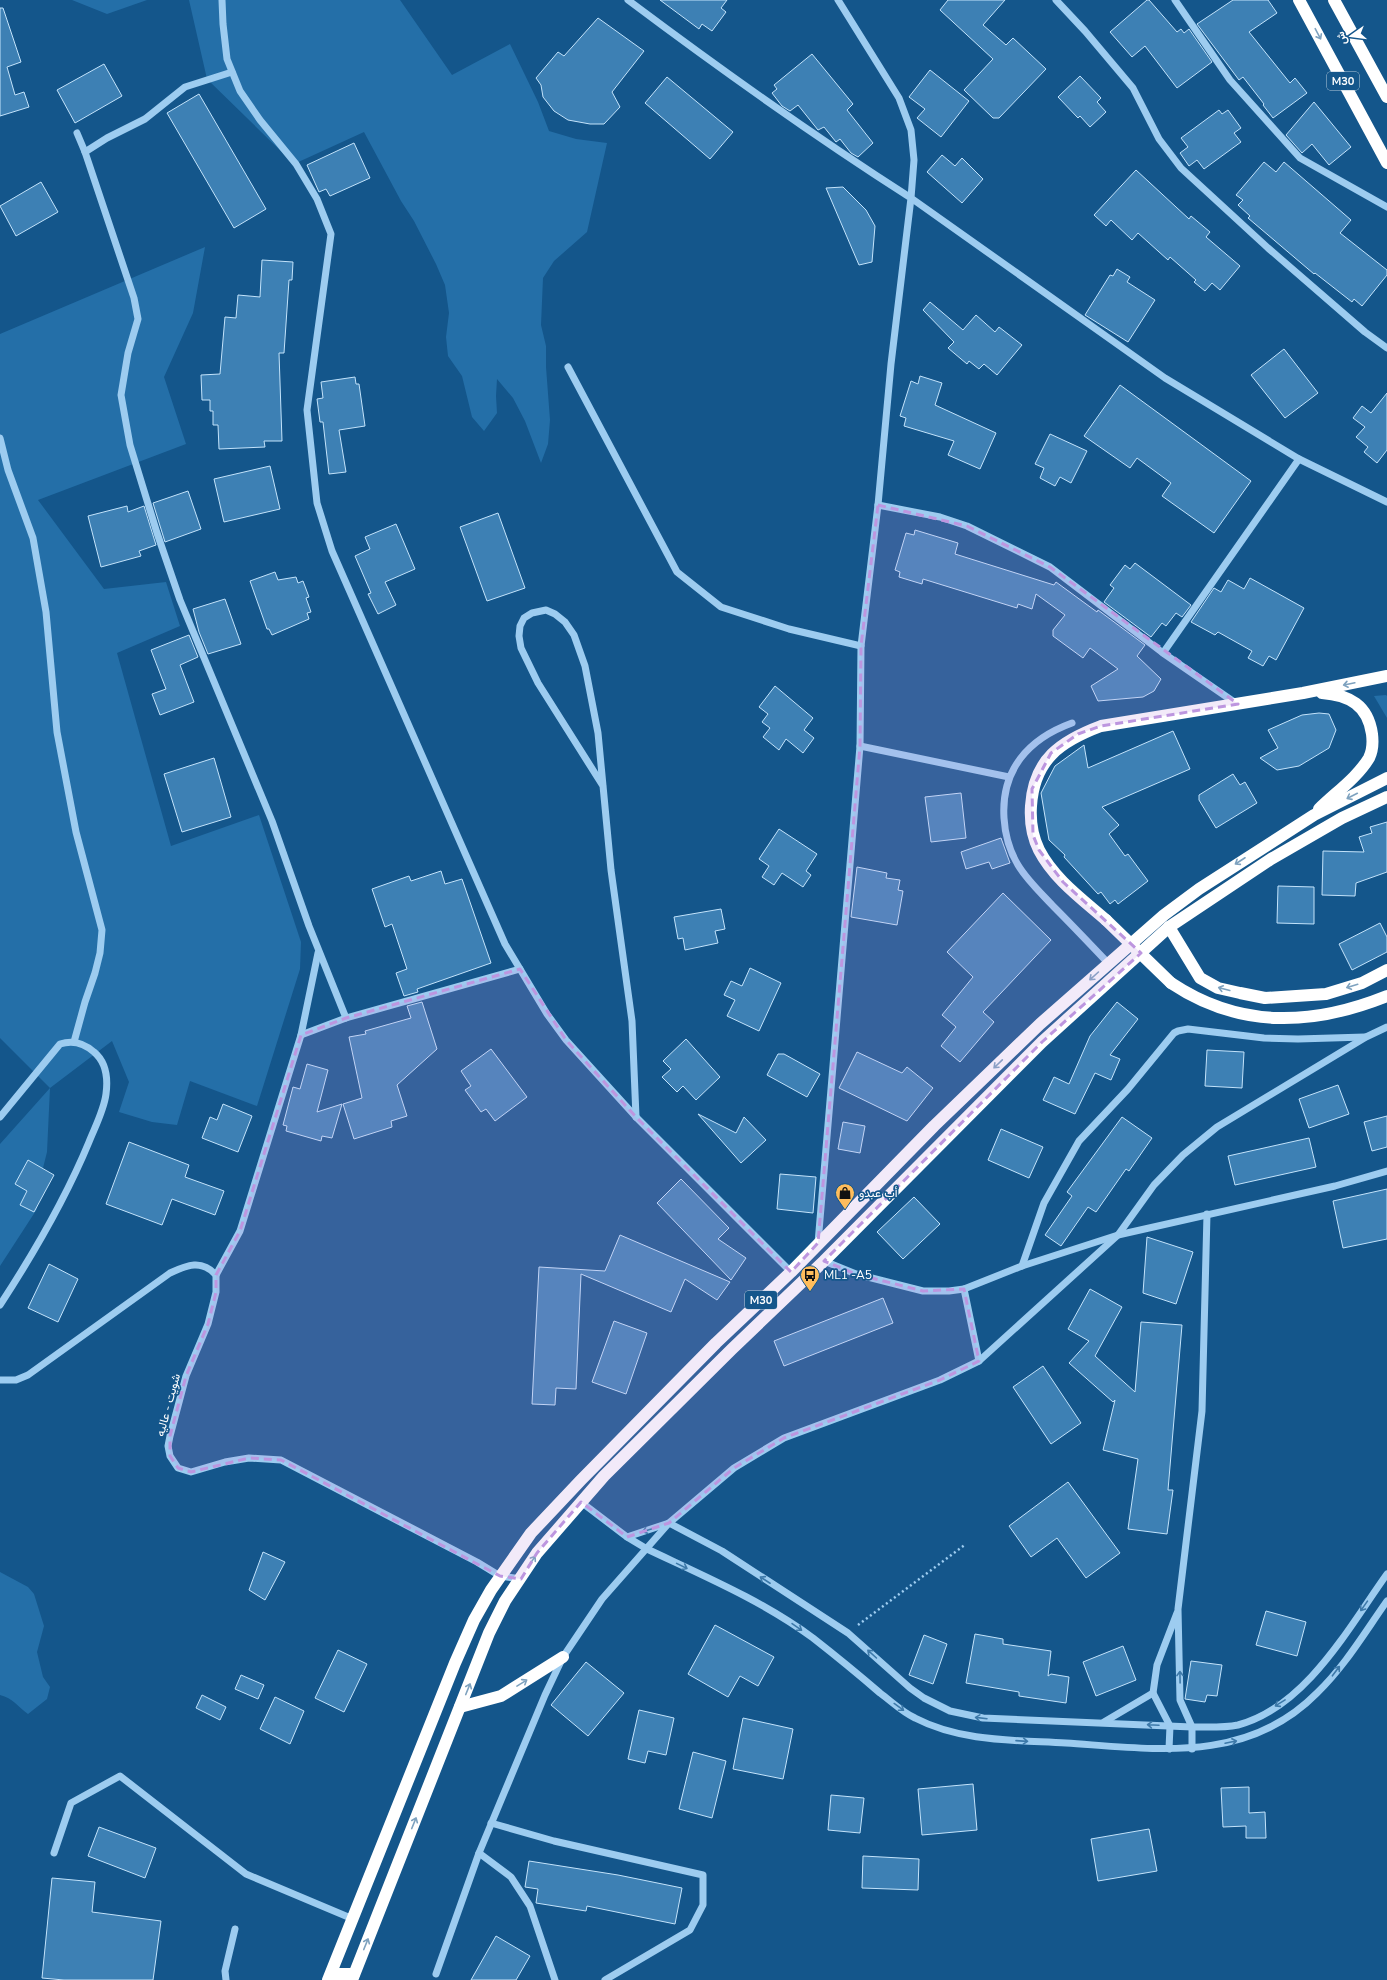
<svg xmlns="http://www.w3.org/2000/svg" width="1387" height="1980" viewBox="0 0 1387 1980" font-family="'Nunito Sans',Vazirmatn,sans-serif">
<rect width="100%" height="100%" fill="#14568b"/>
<!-- green -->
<g fill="#246fa8">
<path d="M72 0H147L107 14Z"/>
<path d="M189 0H400L452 75 510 44 538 102 549 131 576 139 607 143 587 232 554 261 543 278 541 325 546 346V367L550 420 548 444 541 463 525 421 513 398 497 379 496 396 497 413 484 431 472 417 462 376 448 356 446 337 449 313 445 285 436 264 414 221 401 201 364 132 294 164 207 79Z"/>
<path d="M205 247 193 313 164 377 186 444 38 500 104 589 166 582 180 626 117 653 171 846 259 815 301 942 300 969 257 1106 190 1081 177 1125 152 1122 119 1112 129 1082 112 1041 50 1088 47 1152 42 1172 37 1209 0 1266V1144L50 1088 0 1038V334Z"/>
<path d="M1386 695 1387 696V718L1374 696Z"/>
<path d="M0 1572 28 1587 34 1594 44 1626 37 1652 43 1677 50 1687 47 1699 28 1714C18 1707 13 1698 0 1695Z"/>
</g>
<!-- building -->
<g fill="#3d80b4" stroke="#c3e3fb">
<path d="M660 0H727L721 8 726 12 712 31 702 24 699 29Z"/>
<path d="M948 0H1005L983 25 1006 45 1013 38 1046 69 999 118H993L964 90 993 59 940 10Z"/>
<path d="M1147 0H1149L1177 32 1181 29 1184 33 1189 29 1212 62 1177 88 1145 46 1132 57 1110 32Z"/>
<path d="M1233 0H1268L1277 13 1249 32 1290 83 1295 78 1307 93 1273 118 1263 105 1264 104 1243 77 1239 80 1197 24Z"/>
<path d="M0 8H3L21 62 7 67 15 95 24 92 29 107 0 116Z"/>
<path d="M598 18 644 51 612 92 620 107 604 124H590L568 120 554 111 543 97 541 85 536 78 558 52 564 56Z"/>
<path d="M812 54 853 104 847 110 873 143 858 157 851 153 840 139 836 142 824 127 818 130 798 105 790 111 782 106 772 93 777 89 774 85Z"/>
<path d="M104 64 122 96 75 123 57 90Z"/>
<path d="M930 70 969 101 941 137 917 118 925 109 909 97Z"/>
<path d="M1080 76 1101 98 1097 102 1106 112 1090 127 1080 116 1078 118 1058 97Z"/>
<path d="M667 77 733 132 710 159 645 103Z"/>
<path d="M199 94 266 209 234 228 167 113Z"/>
<path d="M1314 102 1351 147 1329 165 1312 144 1302 153 1286 135Z"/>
<path d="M1219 110 1222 114 1228 110 1241 128 1234 133 1241 142 1204 169 1197 160 1189 166 1180 153 1188 147 1181 138Z"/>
<path d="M354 143 370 178 330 196 326 189 319 192 307 165Z"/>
<path d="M942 155 955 166 962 158 983 179 962 203 927 172Z"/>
<path d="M1264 162 1276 172 1284 162 1351 220 1340 233 1387 270V275L1362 306 1354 299 1352 302 1315 273 1314 274 1248 218 1250 216 1238 205 1243 200 1236 195Z"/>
<path d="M1136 170 1189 219 1191 216 1210 232 1206 237 1240 266 1220 290 1212 283 1205 291 1194 282 1196 280 1170 257 1168 260 1138 233 1132 240 1111 220 1106 226 1094 215Z"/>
<path d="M41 182 58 212 16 236 0 206Z"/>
<path d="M843 187 866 210 875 226 872 262 859 265 826 188Z"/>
<path d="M262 260 293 262 292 280H289L284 353H279L282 441H264L265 447 219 449 218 425H213V411H210V400H202L201 375 220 374 225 317 236 318 238 295 260 297Z"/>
<path d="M1117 269 1130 277 1127 282 1155 300 1128 342 1085 315 1110 275 1113 276Z"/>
<path d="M930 302 963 330 976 315 995 332 999 327 1022 345 997 375 984 364 979 369 969 361 967 364 948 348 954 342 923 310Z"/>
<path d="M1284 349 1318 393 1285 418 1251 375Z"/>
<path d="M920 376 942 383 935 405 996 433 980 469 948 455 954 441 904 426 906 418 900 416 911 381 918 384Z"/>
<path d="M355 377 356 384H359L365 426 339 430 346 472 329 474 323 422H320L317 399 323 398 321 382Z"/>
<path d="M1120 385 1251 481 1214 533 1162 496 1171 483 1137 458 1130 468 1084 436Z"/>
<path d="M1387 393V450L1377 463 1364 452 1368 447 1356 437 1365 427 1353 418 1362 406 1371 413Z"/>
<path d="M1050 434 1087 451 1071 483 1060 477 1055 486 1040 478 1044 468 1035 464Z"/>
<path d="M270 466 280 509 224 522 214 479Z"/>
<path d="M188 491 201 529 165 542 153 503Z"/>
<path d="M127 506 128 512 144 506 156 545 139 551 141 556 101 567 88 516Z"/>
<path d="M498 513 525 588 487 601 460 527Z"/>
<path d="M396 524 415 569 385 582 396 605 378 614 368 594 371 593 355 556 370 549 365 537Z"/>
<path d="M915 530 958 543 955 554 1054 585 1056 582 1097 612 1098 610 1145 645 1137 656 1161 679 1154 691 1143 697 1098 701 1091 686 1118 669 1090 648 1083 658 1053 636V630L1065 615 1036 594 1032 609 1018 604 1017 608 923 579 922 584 899 577 900 572 895 570 906 533 914 535Z"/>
<path d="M1135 563 1191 605 1182 617 1176 613 1166 626 1162 623 1151 637 1104 602 1114 588 1110 585 1125 565 1130 569Z"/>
<path d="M275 572 278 580 296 577 298 583 303 581 309 597 306 598 311 612 307 613 309 619 272 635 269 629H267L250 581Z"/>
<path d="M1250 578 1304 608 1276 660 1269 656 1263 666 1248 658 1252 651 1218 632 1215 635 1191 622 1214 588 1221 592 1228 580 1244 589Z"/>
<path d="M225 599 241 644 208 654 199 632 193 609Z"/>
<path d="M189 635 198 657 180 665 194 702 160 715 152 694 166 689 151 650Z"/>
<path d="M775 686 813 718 804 730 814 738 803 753 786 739 779 750 763 737 770 728 762 722 768 714 759 707Z"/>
<path d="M1319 713 1329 714 1336 730 1329 748 1299 766 1277 770 1260 758 1278 748 1268 730 1302 715Z"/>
<path d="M1173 731 1190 769 1102 807 1119 825 1109 834 1125 856 1128 854 1148 881 1118 904 1115 900 1110 904 1101 892 1098 894 1064 857 1065 855 1049 840 1041 793 1055 766 1084 745 1088 768Z"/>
<path d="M214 758 231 817 182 832 164 774Z"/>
<path d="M1233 774 1240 785 1245 782 1257 803 1216 828 1199 800V795Z"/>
<path d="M961 793 966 838 931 842 925 797Z"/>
<path d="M1387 822V872L1356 883 1355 896 1322 895 1323 851 1364 852 1359 837 1372 833 1370 827Z"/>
<path d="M779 829 817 854 806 871 811 875 803 887 782 873 774 885 762 877 769 866 759 859Z"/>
<path d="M1001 838 1010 863 992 869 989 862 966 869 961 852Z"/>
<path d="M857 867 887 873 886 878 900 880 898 890 903 891 897 925 851 917Z"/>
<path d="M441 871 445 884 462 879 491 963 417 989 418 992 404 996 396 973 407 969 392 924 385 927 372 889 409 876 411 881Z"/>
<path d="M1278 886 1314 887V924L1277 923Z"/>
<path d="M1003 893 1051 940 983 1012 994 1022 960 1062 941 1046 956 1027 942 1015 973 977 947 952Z"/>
<path d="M721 909 725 929 715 931 718 943 685 950 683 938 678 939 674 917Z"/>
<path d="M1380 923 1387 937V952L1352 970 1339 944Z"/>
<path d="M750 968 781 983 759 1031 727 1016 735 1000 724 995 731 981 742 986Z"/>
<path d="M422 1002 437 1049 397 1085 407 1116 391 1121 392 1127 354 1139 343 1104 362 1098 349 1037 366 1034 365 1031 411 1018 407 1006Z"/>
<path d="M1117 1002 1138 1019 1110 1055 1120 1059 1111 1080 1095 1073 1075 1114 1043 1100 1054 1077 1069 1084 1090 1036Z"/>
<path d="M686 1039 720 1077 696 1100 683 1086 677 1092 662 1077 671 1069 663 1061Z"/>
<path d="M491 1049 527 1097 495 1121 486 1109 481 1112 465 1090 471 1086 461 1071Z"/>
<path d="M1207 1050 1244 1052 1242 1088 1205 1086Z"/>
<path d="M857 1052 902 1073 907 1067 933 1088 907 1121 839 1088Z"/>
<path d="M778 1054H784L820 1074 807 1097 767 1075Z"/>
<path d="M307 1064 328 1070 317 1112 342 1104 332 1138 322 1136 321 1141 286 1131 287 1126 283 1125 293 1087 300 1089Z"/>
<path d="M1338 1085 1349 1114 1309 1128 1299 1099Z"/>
<path d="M223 1104 252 1116 238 1152 202 1138 210 1117 217 1120Z"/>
<path d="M698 1114 736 1133 744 1117 766 1140 741 1163Z"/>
<path d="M1387 1116V1147L1372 1151 1364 1122Z"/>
<path d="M1122 1117 1152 1138 1129 1171 1126 1169 1096 1212 1088 1207 1061 1246 1045 1235 1072 1196 1067 1192Z"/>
<path d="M843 1122 865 1126 860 1153 838 1149Z"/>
<path d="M1001 1129 1043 1147 1029 1178 988 1160Z"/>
<path d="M1309 1138 1316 1167 1235 1185 1228 1156Z"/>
<path d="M129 1142 189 1165 185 1177 224 1191 215 1215 172 1199 162 1225 106 1204Z"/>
<path d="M28 1160 54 1175 34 1212 20 1205 27 1191 15 1184Z"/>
<path d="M780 1174 816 1177 813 1213 777 1209Z"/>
<path d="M681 1179 729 1228 718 1239 746 1258 731 1280 657 1203Z"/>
<path d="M1387 1189V1239L1343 1248 1333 1201Z"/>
<path d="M914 1197 940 1224 903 1259 877 1232Z"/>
<path d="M620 1235 730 1282 717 1300 685 1279 671 1312 581 1274 576 1389 556 1388 555 1405 532 1404 539 1267 605 1271Z"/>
<path d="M1147 1237 1193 1252 1176 1304 1143 1293Z"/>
<path d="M49 1264 78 1279 58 1322 28 1308Z"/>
<path d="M1090 1289 1122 1307 1095 1356 1135 1392 1141 1322 1182 1325 1168 1490H1173L1167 1534 1128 1529 1138 1459 1103 1450 1115 1400 1113 1402 1069 1363 1089 1341 1068 1329Z"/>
<path d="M883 1298 893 1323 784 1366 774 1341Z"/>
<path d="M614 1321 647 1333 626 1394 592 1382Z"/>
<path d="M1043 1366 1081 1423 1051 1444 1013 1387Z"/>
<path d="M1068 1482 1120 1553 1086 1578 1057 1538 1031 1557 1009 1526Z"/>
<path d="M263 1552 285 1562 265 1600 249 1590Z"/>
<path d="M1266 1611 1306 1622 1297 1656 1256 1645Z"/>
<path d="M715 1625 774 1657 758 1686 740 1676 728 1697 688 1674Z"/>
<path d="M975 1634 1003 1639V1644L1051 1651 1048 1676 1051 1674 1069 1677 1066 1703 1019 1696V1692L966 1683Z"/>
<path d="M924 1635 947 1644 933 1684 909 1675Z"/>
<path d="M1123 1646 1136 1680 1096 1696 1083 1662Z"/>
<path d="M338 1650 367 1664 344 1712 315 1698Z"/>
<path d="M1191 1661 1222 1665 1217 1696 1207 1695 1205 1702 1185 1699Z"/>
<path d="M586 1662 624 1693 588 1736 551 1705Z"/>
<path d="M241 1675 264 1685 258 1699 235 1689Z"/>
<path d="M202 1695 226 1707 220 1720 196 1708Z"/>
<path d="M275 1697 304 1711 290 1744 260 1729Z"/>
<path d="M639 1710 674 1718 666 1755 648 1751 645 1763 628 1759Z"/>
<path d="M743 1718 793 1729 783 1779 733 1769Z"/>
<path d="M693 1752 726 1761 712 1818 679 1809Z"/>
<path d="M973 1784 977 1830 922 1835 918 1789Z"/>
<path d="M1249 1787V1813L1265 1812 1266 1838H1246V1826L1223 1827 1221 1788Z"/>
<path d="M831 1795 864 1798 860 1833 828 1830Z"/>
<path d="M99 1827 156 1848 145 1878 88 1856Z"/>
<path d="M1149 1829 1157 1871 1098 1881 1091 1839Z"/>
<path d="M863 1856 919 1859 918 1890 862 1888Z"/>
<path d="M529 1861 618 1875 682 1888 675 1924 587 1906 586 1911 536 1903 538 1889 525 1887Z"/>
<path d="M52 1878 95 1882 92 1912 161 1921 153 1980H64L42 1978Z"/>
<path d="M496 1936 530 1956 516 1980H471Z"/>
</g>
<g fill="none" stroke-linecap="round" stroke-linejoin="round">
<!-- path -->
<path stroke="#9dccf0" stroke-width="2.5" stroke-dasharray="2 3" stroke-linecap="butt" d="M858 1625 966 1544"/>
<!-- minor -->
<g stroke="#9dccf0" stroke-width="7">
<path d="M222 0 223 24 227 59 240 91 260 120 296 164 317 199 331 234 307 410 317 503 332 551 505 944 547 1014 566 1040 636 1117 791 1272"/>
<path d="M628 0C720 69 814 136 911 198L891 364 878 505 861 646 860 746 818 1243"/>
<path d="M838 0 899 98 911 130 914 160 911 198 1165 378 1299 459 1387 502"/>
<path d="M1056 0 1085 31 1133 88 1159 139 1181 168 1268 248 1365 332 1387 348"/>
<path d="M1175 0 1230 80 1300 158 1387 207"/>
<path d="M77 133 85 152 134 298 138 319 128 353 121 395 130 445 157 533 180 600 272 821 309 926 346 1018"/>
<path d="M85 152 107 138 145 119 185 87 232 72"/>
<path d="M568 367 677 572 721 607 789 629 861 646"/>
<path d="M0 438 8 470 33 538 46 612 57 732 76 832 102 930 100 953 95 973 85 1002 74 1042"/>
<path d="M878 505 940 517 967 526 1050 567 1163 653 1237 704"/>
<path d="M1163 653 1299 459"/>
<path d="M1072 723C1028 739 1001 770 1004 818 1005 835 1009 850 1018 865 1027 880 1041 893 1053 906 1072 925 1090 944 1108 963"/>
<path d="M860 746 1009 777"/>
<path d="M603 786 538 683 521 648 519 636 520 626 524 618 532 613 546 610 555 614 565 622 574 635 585 666 598 733 611 870 632 1021 636 1117"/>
<path d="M301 1035 318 953"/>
<path d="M0 1117 60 1044C72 1040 84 1043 94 1052 106 1062 108 1079 106 1094 104 1110 95 1127 89 1142 65 1200 34 1253 0 1305"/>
<path d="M824 1261 856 1274 923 1291H949L964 1289 1022 1266 1118 1235 1335 1186 1387 1171"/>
<path d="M1022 1266 1044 1203 1079 1141 1128 1089 1174 1033 1178 1031 1188 1029 1264 1038 1298 1039 1365 1037"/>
<path d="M216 1275 240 1231 301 1035 346 1018 520 969"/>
<path d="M964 1289 979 1361"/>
<path d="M0 1380H16L28 1375 170 1273C187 1265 202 1259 216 1275V1292L208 1324 186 1376 170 1436 168 1446 170 1456 178 1468 191 1472 225 1462 249 1458 281 1460 477 1562 500 1576 521 1579"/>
<path d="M581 1502 627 1537 647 1549C704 1576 763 1601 813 1638 836 1656 858 1674 880 1693 891 1701 902 1712 915 1718 961 1742 1015 1740 1066 1743 1156 1749 1247 1764 1317 1693 1345 1666 1365 1632 1387 1601"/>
<path d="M627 1537 669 1523 722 1551 848 1633 910 1688 924 1698 950 1711 983 1718 1192 1727C1207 1727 1223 1728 1238 1725 1306 1707 1349 1627 1387 1574"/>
<path d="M1104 1722 1153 1693"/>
<path d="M1169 1749 1170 1726 1153 1693 1157 1665 1177 1613"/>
<path d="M1192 1749V1727L1180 1700 1178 1609 1202 1411 1207 1214"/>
<path d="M491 1823 554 1841 703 1875V1905L690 1930 605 1980"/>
<path d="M54 1853 71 1803 120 1776 246 1874 353 1919"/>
<path d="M479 1853 511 1877 530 1906 555 1980"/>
<path d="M436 1974 479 1853 545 1695 563 1657 602 1599 669 1523 734 1468 784 1438 940 1380 979 1361 1118 1235 1154 1185 1183 1155 1217 1127 1366 1037 1387 1027"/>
<path d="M226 1980 225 1971 235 1929"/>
</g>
<!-- highway -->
<g stroke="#fff" stroke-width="12">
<path d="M1299 0 1387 163"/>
<path d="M1334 0 1387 97"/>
<path d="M1319 809C1335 793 1357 778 1369 758 1373 750 1373 742 1372 734 1368 705 1349 695 1322 693"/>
<path d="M1106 920C1082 899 1054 879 1039 850 1032 836 1030 821 1031 806 1034 759 1061 741 1101 726L1303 693 1387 676"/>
<path d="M1169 927 1200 978 1218 988 1240 993 1265 998 1326 994 1362 983 1387 970"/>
<path d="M1171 983C1240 1029 1312 1026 1387 996"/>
<path d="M460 1707 501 1696 563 1657"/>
<path d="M331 1974H354"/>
<path d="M328 1980 455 1663 474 1620 491 1590 531 1533 581 1480 716 1343 791 1272 934 1126 1040 1024 1164 915 1199 889 1314 815 1387 778"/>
<path d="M352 1980 489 1633 505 1601 537 1553 604 1476 732 1349 824 1261 1042 1042 1169 927 1271 859 1342 818 1387 797"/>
</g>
<!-- highway-bridge -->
<path stroke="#fff" stroke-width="12" d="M1106 920 1171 983"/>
</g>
<!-- one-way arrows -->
<defs><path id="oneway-shaft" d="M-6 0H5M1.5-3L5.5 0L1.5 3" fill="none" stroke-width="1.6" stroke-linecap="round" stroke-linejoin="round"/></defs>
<g stroke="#7ea2bf">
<use href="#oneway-shaft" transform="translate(1318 34) rotate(62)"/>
<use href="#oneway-shaft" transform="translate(1349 684) rotate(168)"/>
<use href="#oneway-shaft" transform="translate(1352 796) rotate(153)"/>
<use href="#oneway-shaft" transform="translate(1240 861) rotate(147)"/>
<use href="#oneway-shaft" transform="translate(1094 976) rotate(138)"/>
<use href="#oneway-shaft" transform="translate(1352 986) rotate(163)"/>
<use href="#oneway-shaft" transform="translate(1224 989) rotate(-165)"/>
<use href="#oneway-shaft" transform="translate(998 1064) rotate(136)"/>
<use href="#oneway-shaft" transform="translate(532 1561) rotate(-56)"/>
<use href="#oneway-shaft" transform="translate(522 1683) rotate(-32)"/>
<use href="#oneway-shaft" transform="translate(468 1689) rotate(-68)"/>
<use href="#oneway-shaft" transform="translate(414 1823) rotate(-68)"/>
<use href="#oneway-shaft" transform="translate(366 1944) rotate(-68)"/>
</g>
<g stroke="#3d79a9">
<use href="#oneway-shaft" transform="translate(648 1530) rotate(162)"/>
<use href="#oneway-shaft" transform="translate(682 1566) rotate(26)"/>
<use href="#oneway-shaft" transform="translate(765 1580) rotate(-147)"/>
<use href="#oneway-shaft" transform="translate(1364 1606) rotate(125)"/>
<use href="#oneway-shaft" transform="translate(797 1627) rotate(35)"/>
<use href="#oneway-shaft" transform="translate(872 1654) rotate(-138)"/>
<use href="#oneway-shaft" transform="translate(1336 1671) rotate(-53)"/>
<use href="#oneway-shaft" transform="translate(1180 1677) rotate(-91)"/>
<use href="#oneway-shaft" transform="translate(1280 1703) rotate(148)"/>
<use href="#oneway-shaft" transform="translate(899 1707) rotate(36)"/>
<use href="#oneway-shaft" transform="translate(981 1718) rotate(-173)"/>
<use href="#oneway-shaft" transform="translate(1153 1725) rotate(-177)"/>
<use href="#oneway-shaft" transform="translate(1022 1741) rotate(4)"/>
<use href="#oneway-shaft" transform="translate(1231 1742) rotate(-12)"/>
</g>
<!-- marked area -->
<path fill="#bd96df" fill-opacity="0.2" stroke="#bd96df" stroke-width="3" stroke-dasharray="8 5" stroke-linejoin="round" d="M878 505 967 526 1050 567 1238 704 1101 726 1078 734 1051 753 1032 789 1033 835 1039 850 1063 882 1141 953 1042 1042 824 1261 856 1274 923 1291 964 1289 979 1361 940 1380 784 1438 734 1468 669 1523 627 1537 581 1502 537 1553 521 1579 500 1576 281 1460 249 1458 191 1472 178 1468 170 1456V1436L186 1376 208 1324 216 1292V1275L240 1231 301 1035 346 1018 520 969 566 1040 636 1117 791 1272 818 1243 860 746 861 646Z"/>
<!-- icons -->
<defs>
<symbol id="shop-pin" viewBox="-11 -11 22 30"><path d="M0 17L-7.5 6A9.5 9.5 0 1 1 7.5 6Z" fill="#ffbd5c" stroke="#14568b"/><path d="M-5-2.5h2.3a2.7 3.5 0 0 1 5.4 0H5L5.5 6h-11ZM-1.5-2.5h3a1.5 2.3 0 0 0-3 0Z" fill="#111"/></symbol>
<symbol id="bus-pin" viewBox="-11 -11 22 30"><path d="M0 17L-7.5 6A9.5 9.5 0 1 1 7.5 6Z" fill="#ffbd5c" stroke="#14568b"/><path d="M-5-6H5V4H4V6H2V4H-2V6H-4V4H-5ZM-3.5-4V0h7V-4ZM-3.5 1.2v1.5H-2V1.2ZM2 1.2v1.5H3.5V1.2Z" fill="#111"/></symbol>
</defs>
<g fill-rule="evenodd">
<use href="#shop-pin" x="834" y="1182" width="22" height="30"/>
<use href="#bus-pin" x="799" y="1264" width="22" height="30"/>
</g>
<g text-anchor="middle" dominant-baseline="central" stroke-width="3.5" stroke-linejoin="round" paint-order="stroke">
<!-- shield labels -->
<g fill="#14568b" stroke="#b8ccdc" stroke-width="1">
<rect x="1327" y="72" width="32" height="18" rx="3"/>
<rect x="745" y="1291" width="32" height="18" rx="3"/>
</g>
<g font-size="11" font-weight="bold" fill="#fff">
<text x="1343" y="81">M30</text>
<text x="761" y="1300">M30</text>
</g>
<!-- poi labels -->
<g font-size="12" fill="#fff" stroke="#14568b" text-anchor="start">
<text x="859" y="1193">أب عبدو</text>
<text x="824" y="1275">ML1 -A5</text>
</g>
<!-- street labels -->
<g font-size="12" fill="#fff" stroke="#14568b">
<text transform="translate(168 1405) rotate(-75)">شويت - عاليه</text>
</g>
</g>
<!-- north arrow -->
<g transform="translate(1351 36) rotate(256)" stroke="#14568b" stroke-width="3" paint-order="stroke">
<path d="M0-3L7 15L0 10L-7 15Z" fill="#ffffff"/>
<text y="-6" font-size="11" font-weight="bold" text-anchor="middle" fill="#ffffff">ش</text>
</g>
</svg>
